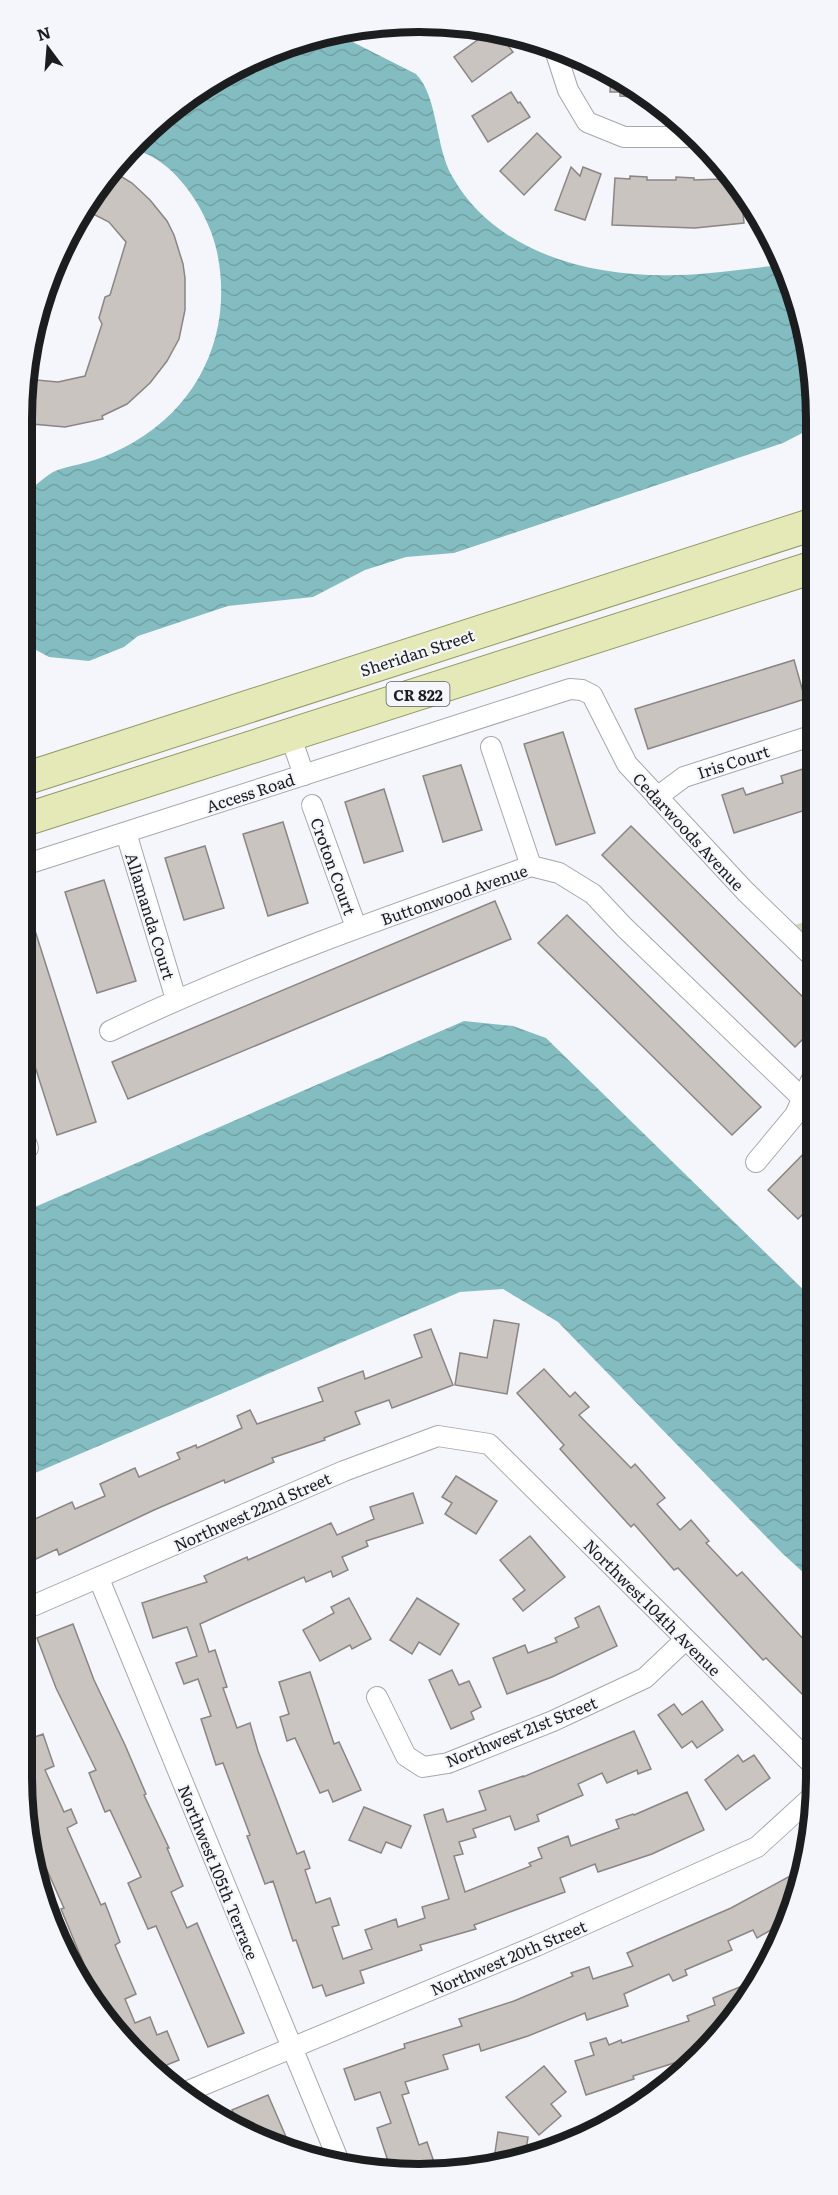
<svg xmlns="http://www.w3.org/2000/svg" width="838" height="2195" viewBox="0 0 838 2195" font-family="Literata,serif">
<defs>
<pattern id="park-dots" width="8" height="8" patternUnits="userSpaceOnUse" patternTransform="scale(1.5)"><rect width="8" height="8" fill="#d1d8bd"/><path d="M2 2h.1M6 6h.1" fill="none" stroke="#b3b9a2" stroke-width="1.8" stroke-linecap="round"/></pattern>
<pattern id="water-waves" width="16" height="10" patternUnits="userSpaceOnUse" patternTransform="scale(1.5)"><rect width="16" height="10" fill="#84bdc1"/><path d="M0 5q4-4 8 0t8 0" fill="none" stroke="#71a2a5"/></pattern>
</defs>
<rect width="100%" height="100%" fill="#f4f6fc"/>
<!-- park -->
<path fill="url(#park-dots)" d="M815 919V945L794 925Z"/>
<!-- water -->
<g fill="url(#water-waves)">
<path d="M333 32 416 74C438 96 435 146 452 176 496 255 595 278 678 275 713 274 748 268 783 265L814 367V427L783 443 454 553 406 557 365 570 313 597 228 606 138 636 124 647 89 661 49 657 27 645 21 636V498C31 489 42 479 53 472 64 467 77 465 88 462 103 458 120 450 134 442 203 402 233 328 217 252 210 218 185 177 156 159 148 154 139 151 131 147L157 120 220 74 291 42Z"/>
<path d="M464 1021 513 1026 546 1038 816 1302 817 1585 782 1553 558 1322 503 1289 460 1292 21 1479V1213Z"/>
</g>
<!-- building -->
<g fill="#cac4c1" stroke="#8b8583" stroke-width="1.5">
<path d="M490 31 497 40 501 37 513 52 472 82 454 57Z"/>
<path d="M611 75 640 88 651 98 620 96V92H610Z"/>
<path d="M511 92 518 103 520 102 530 117 488 142 472 116Z"/>
<path d="M537 133 561 157 524 195 500 171Z"/>
<path d="M722 162 741 191 744 223 695 228 612 225 615 178 630 179V176L647 177V180H676V177L694 178V180L722 179Z"/>
<path d="M571 167 580 176 583 167 601 174 585 220 555 210Z"/>
<path d="M112 171 132 183 150 200 167 221 174 235 183 264 185 278V310L179 339 167 361 150 383 127 404 102 416 103 419 65 427 21 423 26 379 58 382 85 376 102 324 99 318 105 297 110 295 126 242 109 222 91 213Z"/>
<path d="M794 660 805 699 648 749 635 709Z"/>
<path d="M563 732 595 833 556 845 524 744Z"/>
<path d="M461 765 482 830 443 842 423 776Z"/>
<path d="M815 765V807L734 833 722 795 743 788 746 795 783 783 781 776Z"/>
<path d="M384 789 403 851 364 863 345 802Z"/>
<path d="M283 822 308 903 268 916 243 834Z"/>
<path d="M631 826 815 1009V1027L795 1047 602 855Z"/>
<path d="M205 846 224 908 184 920 165 858Z"/>
<path d="M104 880 136 981 97 993 65 892Z"/>
<path d="M21 896H24L96 1122 57 1135 21 1023Z"/>
<path d="M495 901 511 939 128 1099 112 1062Z"/>
<path d="M567 915 761 1107 732 1135 538 943Z"/>
<path d="M815 1142 816 1201 798 1219 768 1190Z"/>
<path d="M494 1320 519 1324 507 1394 455 1385 460 1353 487 1358Z"/>
<path d="M431 1329 453 1385 392 1408 389 1400 355 1412 360 1424 324 1438 325 1440 272 1458 274 1462 225 1483 224 1480 154 1510 59 1555 57 1549 21 1566V1496L33 1520 72 1502 75 1509 105 1496 100 1484 135 1468 139 1477 180 1459 177 1453 196 1445 197 1448 242 1428 237 1416 250 1410 257 1424 323 1401 318 1388 363 1371 365 1379 422 1357 414 1335Z"/>
<path d="M544 1369 570 1397 575 1392 589 1407 579 1415 631 1468 635 1464 665 1498 657 1504 680 1530 691 1520 709 1541 706 1543 737 1576 742 1572 817 1654V1689L807 1699 766 1658 763 1660 678 1568 674 1570 634 1524 631 1527 560 1449 564 1445 517 1393Z"/>
<path d="M456 1476 497 1501 476 1534 445 1514 452 1503 442 1497Z"/>
<path d="M413 1493 423 1523 366 1541 368 1546 342 1557 348 1570 333 1577 331 1571 306 1582 304 1577 200 1624 209 1652 215 1650 227 1687 223 1688 237 1728 250 1723 258 1751 297 1854 304 1851 310 1868 305 1870 316 1903 330 1898 339 1925 332 1927 343 1959 372 1949 365 1930 396 1919 398 1927 425 1918 422 1907 449 1899 424 1815 443 1809 447 1822 486 1810 479 1791 523 1776V1777L634 1731 651 1769 638 1774 637 1770 607 1783 602 1773 578 1784 583 1795 537 1815 539 1821 515 1830 510 1816 473 1829 476 1837 459 1842 463 1854 454 1856 465 1892 531 1866 529 1863 542 1858 538 1848 568 1836 571 1846 619 1828 616 1820 633 1814 634 1815 687 1792 704 1830 652 1854 598 1872 595 1864 560 1878 565 1892 474 1925 476 1929 420 1945 422 1950 360 1971 364 1983 326 1996 322 1985 313 1988 296 1940 293 1941 273 1881 265 1884 247 1836 250 1835 223 1763 216 1765 201 1719 211 1716 198 1679 184 1684 176 1663 197 1656 187 1627 153 1638 142 1603 207 1582 204 1576 247 1557 248 1560 331 1523 337 1535 374 1519 370 1507Z"/>
<path d="M530 1536 565 1577 523 1611 513 1599 525 1590 500 1560Z"/>
<path d="M349 1598 371 1639 352 1649 350 1645 320 1661 303 1630 334 1613 331 1607Z"/>
<path d="M417 1598 459 1624 440 1655 419 1642 412 1654 390 1640Z"/>
<path d="M599 1606 617 1646 552 1677 507 1694 493 1658 525 1645 528 1653 557 1642 555 1638 579 1627 575 1618Z"/>
<path d="M73 1624 94 1680 125 1745 146 1794 144 1795 169 1848H167L183 1886 171 1892 187 1928 197 1923 244 2033 208 2047 156 1926 148 1929 128 1883 141 1877 110 1810 105 1812 89 1773 96 1770 56 1688 37 1638Z"/>
<path d="M452 1670 459 1685 469 1681 481 1707 471 1712 474 1719 451 1729 429 1680Z"/>
<path d="M310 1672 334 1744 339 1742 361 1790 333 1802 328 1790 320 1793 295 1738 287 1741 280 1717 289 1714 279 1682Z"/>
<path d="M702 1701 723 1730 697 1748 692 1741 682 1748 658 1715 674 1704 682 1715Z"/>
<path d="M43 1734 54 1766 45 1770 64 1812 71 1809 77 1823 67 1828 101 1905 105 1903 120 1942 115 1945 136 1994 125 1999 135 2023 150 2017 157 2035 167 2031 179 2060 157 2069 120 2038 107 2020 61 1909 64 1908 30 1832 21 1776V1742Z"/>
<path d="M738 1755 743 1762 754 1755 770 1778 726 1810 705 1780Z"/>
<path d="M364 1807 411 1826 401 1848 386 1842 381 1853 349 1840Z"/>
<path d="M805 1868 803 1879 788 1920 757 1938 753 1930 728 1941 732 1950 685 1970 687 1975 673 1981 669 1974 624 1994 628 2006 587 2020 585 2013 528 2036 481 2051 479 2044 443 2055 448 2069 405 2082 409 2093 402 2095 419 2145 427 2142 434 2162 414 2169 391 2170 377 2128 391 2123 380 2092 355 2100 344 2069 405 2048 404 2044 462 2026 459 2019 514 2001 573 1976 571 1973 589 1967 593 1979 633 1966 627 1953 731 1908Z"/>
<path d="M759 1979 735 2018 693 2057 633 2076 634 2079 586 2095 575 2061 594 2055 590 2043 606 2038 609 2045 621 2040 622 2043 689 2021 687 2016 715 2005 713 1998Z"/>
<path d="M544 2066 566 2092 551 2104 561 2116 539 2135 506 2097Z"/>
<path d="M268 2095 293 2153 241 2130 232 2110Z"/>
<path d="M498 2132 528 2137 525 2158 493 2166Z"/>
</g>
<g fill="none" stroke-linecap="round" stroke-linejoin="round">
<defs>
<g id="minor">
<path d="M555 50 568 90 587 122 624 137H696"/>
<path d="M290 735 304 775"/>
<path d="M491 747 531 866"/>
<path d="M657 797 684 777 814 735"/>
<path d="M312 805 356 927"/>
<path d="M126 833 176 999"/>
<path d="M21 866 570 689 582 690 592 695 627 764 745 891 815 959"/>
<path d="M110 1031C246 966 388 916 531 866L559 873 593 894 624 927 803 1099"/>
<path d="M21 1129 28 1148"/>
<path d="M756 1162 795 1115 815 1072"/>
<path d="M99 1579 340 2164"/>
<path d="M21 1611 344 1471 438 1436 489 1444 817 1769"/>
<path d="M377 1697 406 1756 423 1767 448 1763 553 1721 645 1678 685 1640"/>
<path d="M186 2092 536 1946 757 1847 815 1794"/>
</g>
<g id="primary">
<path d="M21 780 814 524"/>
<path d="M21 821 814 567"/>
</g>
</defs>
<!-- minor casing -->
<use href="#minor" stroke="#a5a7ad" stroke-width="22"/>
<!-- primary casing -->
<use href="#primary" stroke="#939863" stroke-width="34"/>
<!-- minor -->
<use href="#minor" stroke="#fff" stroke-width="20"/>
<!-- primary -->
<use href="#primary" stroke="#e5e9b7" stroke-width="32"/>
</g>
<g text-anchor="middle" dominant-baseline="central" stroke-width="4.5" stroke-linejoin="round" paint-order="stroke">
<!-- shield labels -->
<rect fill="#f4f6fc" stroke="#5d5e61" stroke-width="1.5" x="386.5" y="682" width="63" height="24" rx="4.5"/>
<g font-size="15" font-weight="bold" fill="#1c1d1f">
<text x="418" y="694">CR 822</text>
</g>
<!-- street labels -->
<g font-size="16" fill="#1c1d1f" stroke="#f4f6fc">
<text transform="translate(417 652) rotate(-18)">Sheridan Street</text>
<text transform="translate(733 761) rotate(-18)">Iris Court</text>
<text transform="translate(250 792) rotate(-18)">Access Road</text>
<text transform="translate(689 831) rotate(47)">Cedarwoods Avenue</text>
<text transform="translate(334 866) rotate(70)">Croton Court</text>
<text transform="translate(454 894) rotate(-19)">Buttonwood Avenue</text>
<text transform="translate(151 916) rotate(73)">Allamanda Court</text>
<text transform="translate(252 1511) rotate(-24)">Northwest 22nd Street</text>
<text transform="translate(653 1607) rotate(45)">Northwest 104th Avenue</text>
<text transform="translate(521 1731) rotate(-22)">Northwest 21st Street</text>
<text transform="translate(219 1872) rotate(68)">Northwest 105th Terrace</text>
<text transform="translate(508 1957) rotate(-23)">Northwest 20th Street</text>
</g>
</g>
<!-- crop -->
<path d="M0 0H838V2195H0ZM419 32H419A387 387 0 0 1 806 419V1777A387 387 0 0 1 419 2164H419A387 387 0 0 1 32 1777V419A387 387 0 0 1 419 32Z" fill="#f4f6fc" fill-rule="evenodd"/>
<path fill="none" stroke="#1c1d1f" stroke-width="8" d="M419 32H419A387 387 0 0 1 806 419V1777A387 387 0 0 1 419 2164H419A387 387 0 0 1 32 1777V419A387 387 0 0 1 419 32Z"/>
<!-- north arrow -->
<g transform="translate(48 48) rotate(344)" stroke="#f4f6fc" stroke-width="4.5" paint-order="stroke">
<path d="M0-4.5L10 22L0 15L-10 22Z" fill="#1c1d1f"/>
<text y="-9" font-size="16" font-weight="bold" text-anchor="middle" fill="#1c1d1f">N</text>
</g>
</svg>
